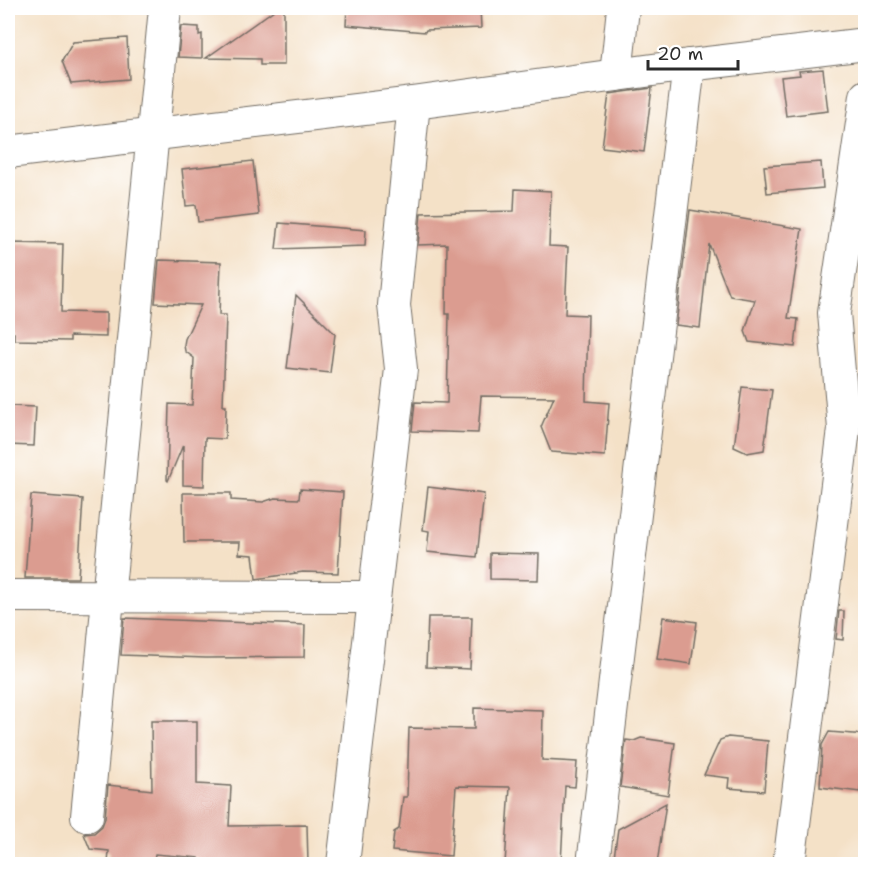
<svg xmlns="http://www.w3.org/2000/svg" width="873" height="872" viewBox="0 0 873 872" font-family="'Shantell Sans',sans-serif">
<rect width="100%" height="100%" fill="#fff"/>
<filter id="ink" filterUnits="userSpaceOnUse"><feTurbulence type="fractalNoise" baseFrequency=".0167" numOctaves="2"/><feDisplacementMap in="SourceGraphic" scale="12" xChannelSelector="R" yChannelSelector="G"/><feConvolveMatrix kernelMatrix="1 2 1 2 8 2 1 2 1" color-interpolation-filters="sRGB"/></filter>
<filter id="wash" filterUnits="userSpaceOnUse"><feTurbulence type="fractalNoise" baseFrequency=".008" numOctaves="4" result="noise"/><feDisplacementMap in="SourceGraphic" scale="24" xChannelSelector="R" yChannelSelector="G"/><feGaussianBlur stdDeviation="1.35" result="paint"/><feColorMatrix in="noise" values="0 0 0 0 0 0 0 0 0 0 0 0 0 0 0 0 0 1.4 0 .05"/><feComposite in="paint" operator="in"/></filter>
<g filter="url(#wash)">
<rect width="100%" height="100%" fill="#f4e1c7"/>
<g id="blocks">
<!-- building -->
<g fill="#db9c90">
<path d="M277 8H284V65H260V59L206 58Z"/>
<path d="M347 8H480L481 28 426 30 425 32 346 25Z"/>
<path d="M181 26 199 27V35L202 34V58L178 57Z"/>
<path d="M127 38 129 79 71 84 62 61 73 42Z"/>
<path d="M823 69 828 111 786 116 781 77 800 75 799 71Z"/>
<path d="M652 88 644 152 602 147 609 94Z"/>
<path d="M253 161 259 215 198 222 196 205 186 206 182 169Z"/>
<path d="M821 162 823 188 767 193 764 166Z"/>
<path d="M515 189 551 191 549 246 568 247 565 314 588 315 586 401 609 403 605 456 551 452 541 427 554 397 481 396 478 433 412 431 415 402 447 403 449 314H446L447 244 418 245 421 213 514 211Z"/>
<path d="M690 210 802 229 788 318 798 319 795 347 749 342 745 331 755 300 730 296 709 244 700 328 676 325Z"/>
<path d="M279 223 366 230 365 246 276 249Z"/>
<path d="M8 243 63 244 61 312 106 313V337L70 336V341L14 340V333H8Z"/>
<path d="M159 260 221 262 219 315H226L223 406H226L225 439 205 438 204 486 183 485V445L168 481 167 480 169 404 192 405 194 358 185 351 184 345 185 339 201 305 155 303Z"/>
<path d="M296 295 335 334 330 373 287 368Z"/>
<path d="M742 387 772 390 764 450 747 453 734 447Z"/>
<path d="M8 406 36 407 34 446 8 445Z"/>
<path d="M428 487 484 494 477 557 427 552 429 531 423 530Z"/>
<path d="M300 489 343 492 338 573 303 572 256 579 253 555 239 554 240 542H184L183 493H231V500L263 502 275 498 299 499Z"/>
<path d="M31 495 83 499 78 578H25Z"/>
<path d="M490 553 539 554 538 580 490 579Z"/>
<path d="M839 611H844L843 640 836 639Z"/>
<path d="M428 617H472L470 669 426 667Z"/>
<path d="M663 617 697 622 691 664 657 659Z"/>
<path d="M124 618 305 625 304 657 206 658 121 655Z"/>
<path d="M474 708 543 710 542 760 577 762 575 787 565 786 561 864H505L510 787 456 786 451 856 392 851 394 832 399 829 403 797H407L409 728 474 729Z"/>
<path d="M151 721H197V784L231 786 229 826 307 825 308 864H199V858L155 854 153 864H108L109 851 90 849 84 834 94 833 102 826 105 818 108 785 152 790Z"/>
<path d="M829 732 866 735 860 792 820 787 822 745Z"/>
<path d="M728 737 768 741 764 791 728 788 729 778 704 775 720 740Z"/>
<path d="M641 738 675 743 668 795 620 787 626 740 634 741Z"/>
<path d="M666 803 657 864H613L618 829Z"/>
</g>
</g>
</g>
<g filter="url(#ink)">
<use href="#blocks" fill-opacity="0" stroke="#716b62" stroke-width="1.5"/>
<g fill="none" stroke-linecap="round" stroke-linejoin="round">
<defs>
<g id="minor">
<path d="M616 75 623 8"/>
<path d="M8 152 414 103 689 65 866 44"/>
<path d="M8 596 374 597"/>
<path d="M87 816 165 8"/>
<path d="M343 864 401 369 394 305 414 103"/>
<path d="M593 864 689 65"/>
<path d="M789 864 844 429 834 313 866 96"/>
</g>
</defs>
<!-- minor casing -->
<use href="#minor" stroke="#716b62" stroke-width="34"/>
<!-- minor -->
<use href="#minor" stroke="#fff" stroke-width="32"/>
</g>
</g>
<!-- margin -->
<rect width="873" height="872" fill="none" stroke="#fff" stroke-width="30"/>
<!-- scale -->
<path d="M648 60v9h90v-9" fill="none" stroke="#2b2b2b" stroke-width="3"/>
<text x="657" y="60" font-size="18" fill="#2b2b2b" stroke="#ffffff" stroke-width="4.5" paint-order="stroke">20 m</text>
</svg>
